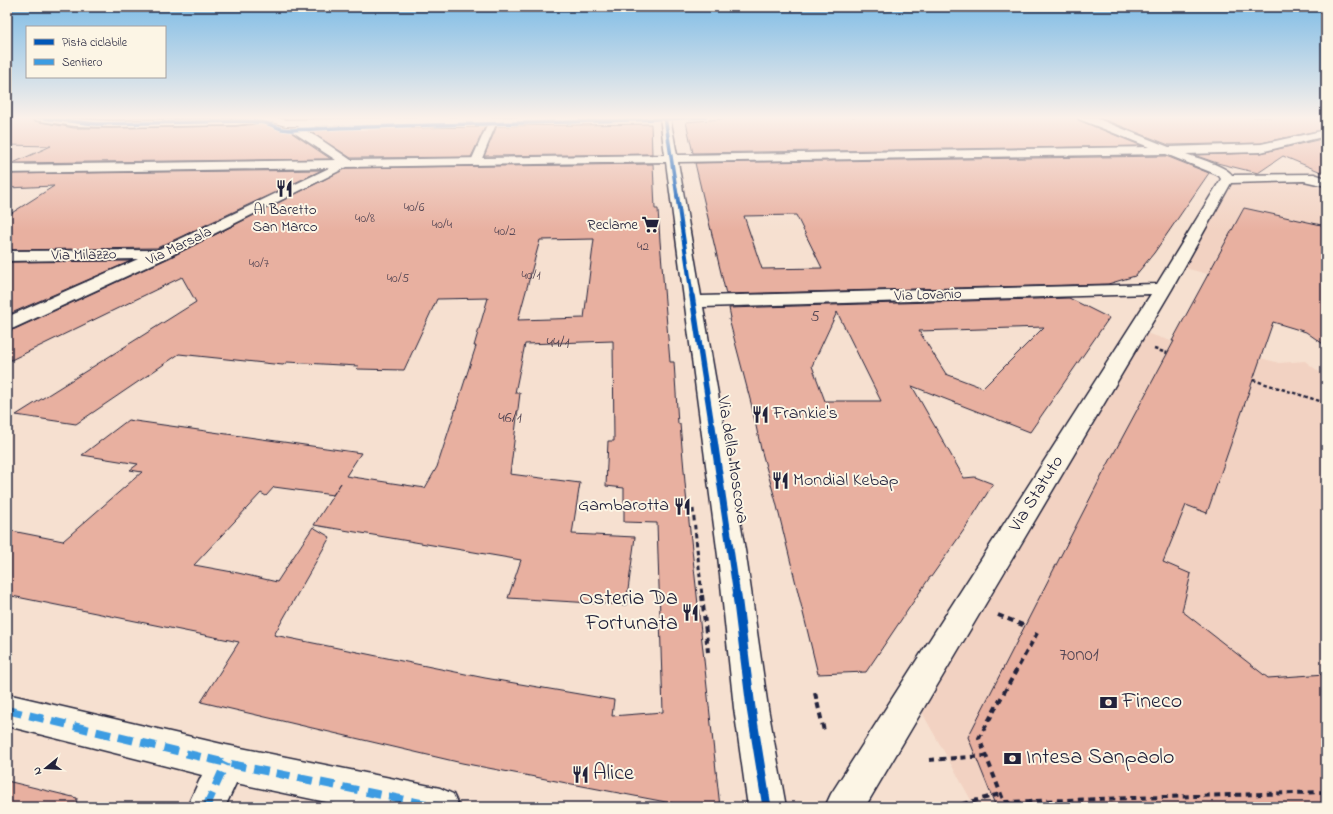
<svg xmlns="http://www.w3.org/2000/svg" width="1333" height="814" viewBox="0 0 1333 814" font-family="'Indie Flower',sans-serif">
<rect width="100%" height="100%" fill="#f6e0d0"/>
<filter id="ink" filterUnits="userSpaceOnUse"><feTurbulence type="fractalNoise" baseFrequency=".025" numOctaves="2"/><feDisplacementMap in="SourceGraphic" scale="8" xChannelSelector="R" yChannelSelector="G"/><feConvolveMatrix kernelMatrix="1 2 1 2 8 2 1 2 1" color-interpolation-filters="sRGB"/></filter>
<g filter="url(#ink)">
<!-- built -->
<g fill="#f2d2c2">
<path d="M7 130 105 153 87 163 7 165Z"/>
<path d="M1313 177 1326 182V290H1265L1178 266 1231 180Z"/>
<path d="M1139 331 1257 367 1261 358 1279 363 1305 361 1326 377V807H975L915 700Z"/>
</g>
<!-- building -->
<g fill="#e8b0a0" stroke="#22223b" fill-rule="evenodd">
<path d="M7 117H28L34 121 74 128H112L236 126 267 123 286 127 295 128 292 131V133L331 159 13 163 51 146 7 145Z"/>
<path d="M65 117H238L112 120Z"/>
<path d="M744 117H1077L1078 120 1142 146 693 153 686 122Z"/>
<path d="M1098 117H1326V129L1261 143 1169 145Z"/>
<path d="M651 124 652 154 484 156 497 126Z"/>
<path d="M409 125V128L485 127 471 157 351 158 309 131 316 127Z"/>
<path d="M1326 138V174L1283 156 1258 173 1217 163 1194 155 1261 153Z"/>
<path d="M1166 156 1209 173 1154 253 1135 276 1108 284 726 294 695 163ZM796 215 822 268 762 269 744 216Z"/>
<path d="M653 164 655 209H658L660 241 670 362H674L678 424H680L686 494 720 807H692L462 763 201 702 239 642 7 595V530L63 541 142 472 130 470 138 464 82 455 128 420 361 453 346 476 425 488 437 467 476 346H474L488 298 437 299 404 370 357 369 358 366 287 362 283 365 179 354 76 424 16 415 196 302 182 277 7 362V331L15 329 169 258 347 168ZM594 239 584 318 518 320 540 240ZM613 341 614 441H608L606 486 624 488V522L657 523 663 712 612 716 614 700 485 678 274 635 330 537 313 527 277 582 238 573 194 565 261 493 266 496 274 487 333 495 341 483 314 525 521 560 508 598 626 605 635 537 572 534 580 483 510 474 520 393H515L525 344Z"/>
<path d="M322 170 157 248 7 250V216L54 186 7 188V174Z"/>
<path d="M1244 208 1326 226V346L1306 332 1273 322 1207 513 1186 505 1163 562 1191 574 1182 611 1268 678 1326 674V805L1281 807H996L968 737 1099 481 1174 341H1172Z"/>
<path d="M131 261 7 315V262Z"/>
<path d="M1069 298 1109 318 1030 432 912 386 964 478 975 477 993 484 966 527 931 577H930L866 672 818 674 776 502 761 449 751 403 729 319 731 318 729 308ZM837 312 881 401H825L812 366ZM1044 327 983 388 946 374 919 331Z"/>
<path d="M7 781 77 798 76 807H7Z"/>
</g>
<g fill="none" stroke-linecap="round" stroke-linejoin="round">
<defs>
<path id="service" d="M491 117H497L498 119 481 161 476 164 472 163 471 161Z"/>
<path id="pedestrian" d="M7 694 226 745 440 788 453 794 459 807H350L236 783 225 807H187L202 775 7 726Z"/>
<path id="minor" d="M29 117 112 121 236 119C252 117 270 115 286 120L429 117H586L581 120 316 126 306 131 317 137 351 160 665 155 660 117H670L677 155 1149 147 1079 119 1078 117H1093L1169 147 1261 144 1326 130V136L1261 152 1186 154C1197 158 1226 166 1232 175L1314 174 1326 178V186L1304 181 1231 183 1172 289 865 807H825L831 794 1151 294 703 307 746 556 768 708 786 807H748L734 708 718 556 666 162 347 167 168 257 14 328 7 330V317L138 259 7 261V251L157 250 329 168 7 173V165L336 160 293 132 299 126H286L267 121 236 125 112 127 74 126 34 120ZM1166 154 1213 173 1219 176 1221 179 1157 284 701 296 678 162Z"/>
</defs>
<!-- service casing -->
<use href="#service" stroke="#22223b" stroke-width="3"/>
<!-- pedestrian casing -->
<use href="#pedestrian" stroke="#22223b" stroke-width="3"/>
<!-- minor casing -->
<use href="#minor" stroke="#22223b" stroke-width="3"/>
<!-- path-far2 -->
<g stroke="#22223b" stroke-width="2.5" stroke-dasharray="3.5 2.5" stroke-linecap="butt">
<path d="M1154 349 1167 353"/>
<path d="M1253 380 1326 403"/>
</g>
<!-- path-far1 -->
<path stroke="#22223b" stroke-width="3" stroke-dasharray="4.5 3.5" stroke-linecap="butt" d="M693 509 702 596"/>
<!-- path -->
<g stroke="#22223b" stroke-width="4" stroke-dasharray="6 4.5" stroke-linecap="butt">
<path d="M702 595 708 652"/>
<path d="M998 615 1025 626"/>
<path d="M1037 633 979 738 1004 802 1326 792"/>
<path d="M815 693 824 731"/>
<path d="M929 760 985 756"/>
<path d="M952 807 1000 794"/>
</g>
<!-- service -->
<use href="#service" fill="#fcf5e5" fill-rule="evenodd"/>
<!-- pedestrian -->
<use href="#pedestrian" fill="#fcf5e5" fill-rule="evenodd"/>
<!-- minor -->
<use href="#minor" fill="#fcf5e5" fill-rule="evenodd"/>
<!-- quiet -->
<g stroke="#3c9ce2" stroke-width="8" stroke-dasharray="15 8" stroke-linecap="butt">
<path d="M7 710 226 763 440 807"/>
<path d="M206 807 226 763"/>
</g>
<defs>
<g id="cycleway-far4">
<path d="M34 117 96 124 247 121 266 123 282 129 291 130C429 123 567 124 705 117"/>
<path d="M665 117 677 196"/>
</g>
<path id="cycleway-far3" d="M677 195 692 297"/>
<path id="cycleway-far2" d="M692 296 712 427"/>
<path id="cycleway-far1" d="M712 426 737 596"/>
<path id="cycleway" d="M737 595 751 708 767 807"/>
</defs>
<!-- cycleway-far4 casing -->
<use href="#cycleway-far4" stroke="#fcf5e5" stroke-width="5"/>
<!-- cycleway-far3 casing -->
<use href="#cycleway-far3" stroke="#fcf5e5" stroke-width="6"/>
<!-- cycleway-far2 casing -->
<use href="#cycleway-far2" stroke="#fcf5e5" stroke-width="8"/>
<!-- cycleway-far1 casing -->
<use href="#cycleway-far1" stroke="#fcf5e5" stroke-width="10"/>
<!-- cycleway casing -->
<use href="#cycleway" stroke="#fcf5e5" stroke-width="12"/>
<!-- cycleway-far4 -->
<use href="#cycleway-far4" stroke="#0057b8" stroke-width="3.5"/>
<!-- cycleway-far3 -->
<use href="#cycleway-far3" stroke="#0057b8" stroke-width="4"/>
<!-- cycleway-far2 -->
<use href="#cycleway-far2" stroke="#0057b8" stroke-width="5.5"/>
<!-- cycleway-far1 -->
<use href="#cycleway-far1" stroke="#0057b8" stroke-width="7"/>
<!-- cycleway -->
<use href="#cycleway" stroke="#0057b8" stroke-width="9"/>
</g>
</g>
<!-- sky -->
<linearGradient id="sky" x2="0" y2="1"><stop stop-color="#7fbce6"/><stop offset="0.51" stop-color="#fbf1ea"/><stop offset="1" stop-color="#fbf1ea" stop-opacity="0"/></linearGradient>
<rect width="1333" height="231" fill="url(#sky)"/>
<!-- icons -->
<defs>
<symbol id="restaurant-bare" viewBox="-9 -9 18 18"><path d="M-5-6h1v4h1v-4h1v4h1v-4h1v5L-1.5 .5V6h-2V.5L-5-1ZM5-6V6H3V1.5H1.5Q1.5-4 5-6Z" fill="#22223b" stroke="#fcf5e5" stroke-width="2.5" paint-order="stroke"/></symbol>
<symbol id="supermarket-bare" viewBox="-9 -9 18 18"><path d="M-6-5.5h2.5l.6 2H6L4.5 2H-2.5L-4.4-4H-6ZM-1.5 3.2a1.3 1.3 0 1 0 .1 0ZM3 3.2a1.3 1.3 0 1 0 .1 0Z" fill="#22223b" stroke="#fcf5e5" stroke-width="2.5" paint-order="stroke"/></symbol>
<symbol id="bank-bare" viewBox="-9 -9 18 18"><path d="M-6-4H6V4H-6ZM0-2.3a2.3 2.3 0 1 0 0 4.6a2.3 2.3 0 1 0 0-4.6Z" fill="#22223b" stroke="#fcf5e5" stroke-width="2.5" paint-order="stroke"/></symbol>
</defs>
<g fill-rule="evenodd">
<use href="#restaurant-bare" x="272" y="176" width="25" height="25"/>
<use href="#supermarket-bare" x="638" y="212" width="25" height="25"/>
<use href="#restaurant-bare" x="748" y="402" width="25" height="25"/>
<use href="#restaurant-bare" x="768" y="468" width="25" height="25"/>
<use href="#restaurant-bare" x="670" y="494" width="25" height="25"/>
<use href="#restaurant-bare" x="678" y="600" width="25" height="25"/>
<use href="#bank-bare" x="1096" y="690" width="25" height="25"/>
<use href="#bank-bare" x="1000" y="746" width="25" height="25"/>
<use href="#restaurant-bare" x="568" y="762" width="25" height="25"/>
</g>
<g text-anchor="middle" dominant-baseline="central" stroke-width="4" stroke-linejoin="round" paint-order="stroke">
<!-- far-number labels -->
<g font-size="13" fill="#544654">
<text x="414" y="207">40/6</text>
<text x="365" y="218">40/8</text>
<text x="442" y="224">40/4</text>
<text x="505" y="231">40/2</text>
<text x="643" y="246">42</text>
<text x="259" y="263">40/7</text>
<text x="531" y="275">40/1</text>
<text x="398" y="278">40/5</text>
</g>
<!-- far-poi labels -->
<g font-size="15" fill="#22223b" stroke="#fcf5e5">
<text x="285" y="210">Al Baretto<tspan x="285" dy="17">San Marco</tspan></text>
<text x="638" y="225" text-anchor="end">Reclame</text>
</g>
<!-- far-street labels -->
<g font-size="15" fill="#22223b" stroke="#fcf5e5">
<text transform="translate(179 246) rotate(-26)">Via Marsala</text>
<text transform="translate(84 255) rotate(-1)">Via Milazzo</text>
<text transform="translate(928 295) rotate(-2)">Via Lovanio</text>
</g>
<!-- number labels -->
<g font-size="16" fill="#544654">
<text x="815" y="317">5</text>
<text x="558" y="343">44/1</text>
<text x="510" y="418">46/1</text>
</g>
<!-- poi labels -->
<g font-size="18" fill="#22223b" stroke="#fcf5e5" text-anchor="start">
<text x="773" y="414">Frankie's</text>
<text x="793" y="481">Mondial Kebap</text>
<text x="669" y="506" text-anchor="end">Gambarotta</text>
</g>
<!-- street labels -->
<g font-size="18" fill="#22223b" stroke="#fcf5e5">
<text transform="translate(732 460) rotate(81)">Via della Moscova</text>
<text transform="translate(1037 494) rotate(-58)">Via Statuto</text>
</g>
<!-- near-number labels -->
<g font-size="19" fill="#544654">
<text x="1079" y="655">70n01</text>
</g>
<!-- near-poi labels -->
<g font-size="22" fill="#22223b" stroke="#fcf5e5" text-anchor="start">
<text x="678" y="599" text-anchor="end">Osteria Da<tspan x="678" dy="25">Fortunata</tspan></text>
<text x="1122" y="702">Fineco</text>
<text x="1026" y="758">Intesa Sanpaolo</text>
<text x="593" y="774">Alice</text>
</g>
</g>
<!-- margin -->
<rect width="1333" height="814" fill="none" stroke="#fcf5e5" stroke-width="24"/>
<rect x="12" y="12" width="1309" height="790" fill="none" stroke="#22223b" stroke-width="1.5" filter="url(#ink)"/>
<!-- legend -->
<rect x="26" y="26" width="140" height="52" fill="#fcf5e5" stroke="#a5a1a1"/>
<rect x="34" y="39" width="20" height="6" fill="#0057b8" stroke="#a5a1a1"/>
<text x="62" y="46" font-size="12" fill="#22223b">Pista ciclabile</text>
<rect x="34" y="59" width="20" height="6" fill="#3c9ce2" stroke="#a5a1a1"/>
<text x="62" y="66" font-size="12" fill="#22223b">Sentiero</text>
<!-- north arrow -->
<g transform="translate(46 768) rotate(252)" stroke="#fcf5e5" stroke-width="3" paint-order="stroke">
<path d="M0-3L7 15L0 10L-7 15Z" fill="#22223b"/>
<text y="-6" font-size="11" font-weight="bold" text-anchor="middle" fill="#22223b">N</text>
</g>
</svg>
